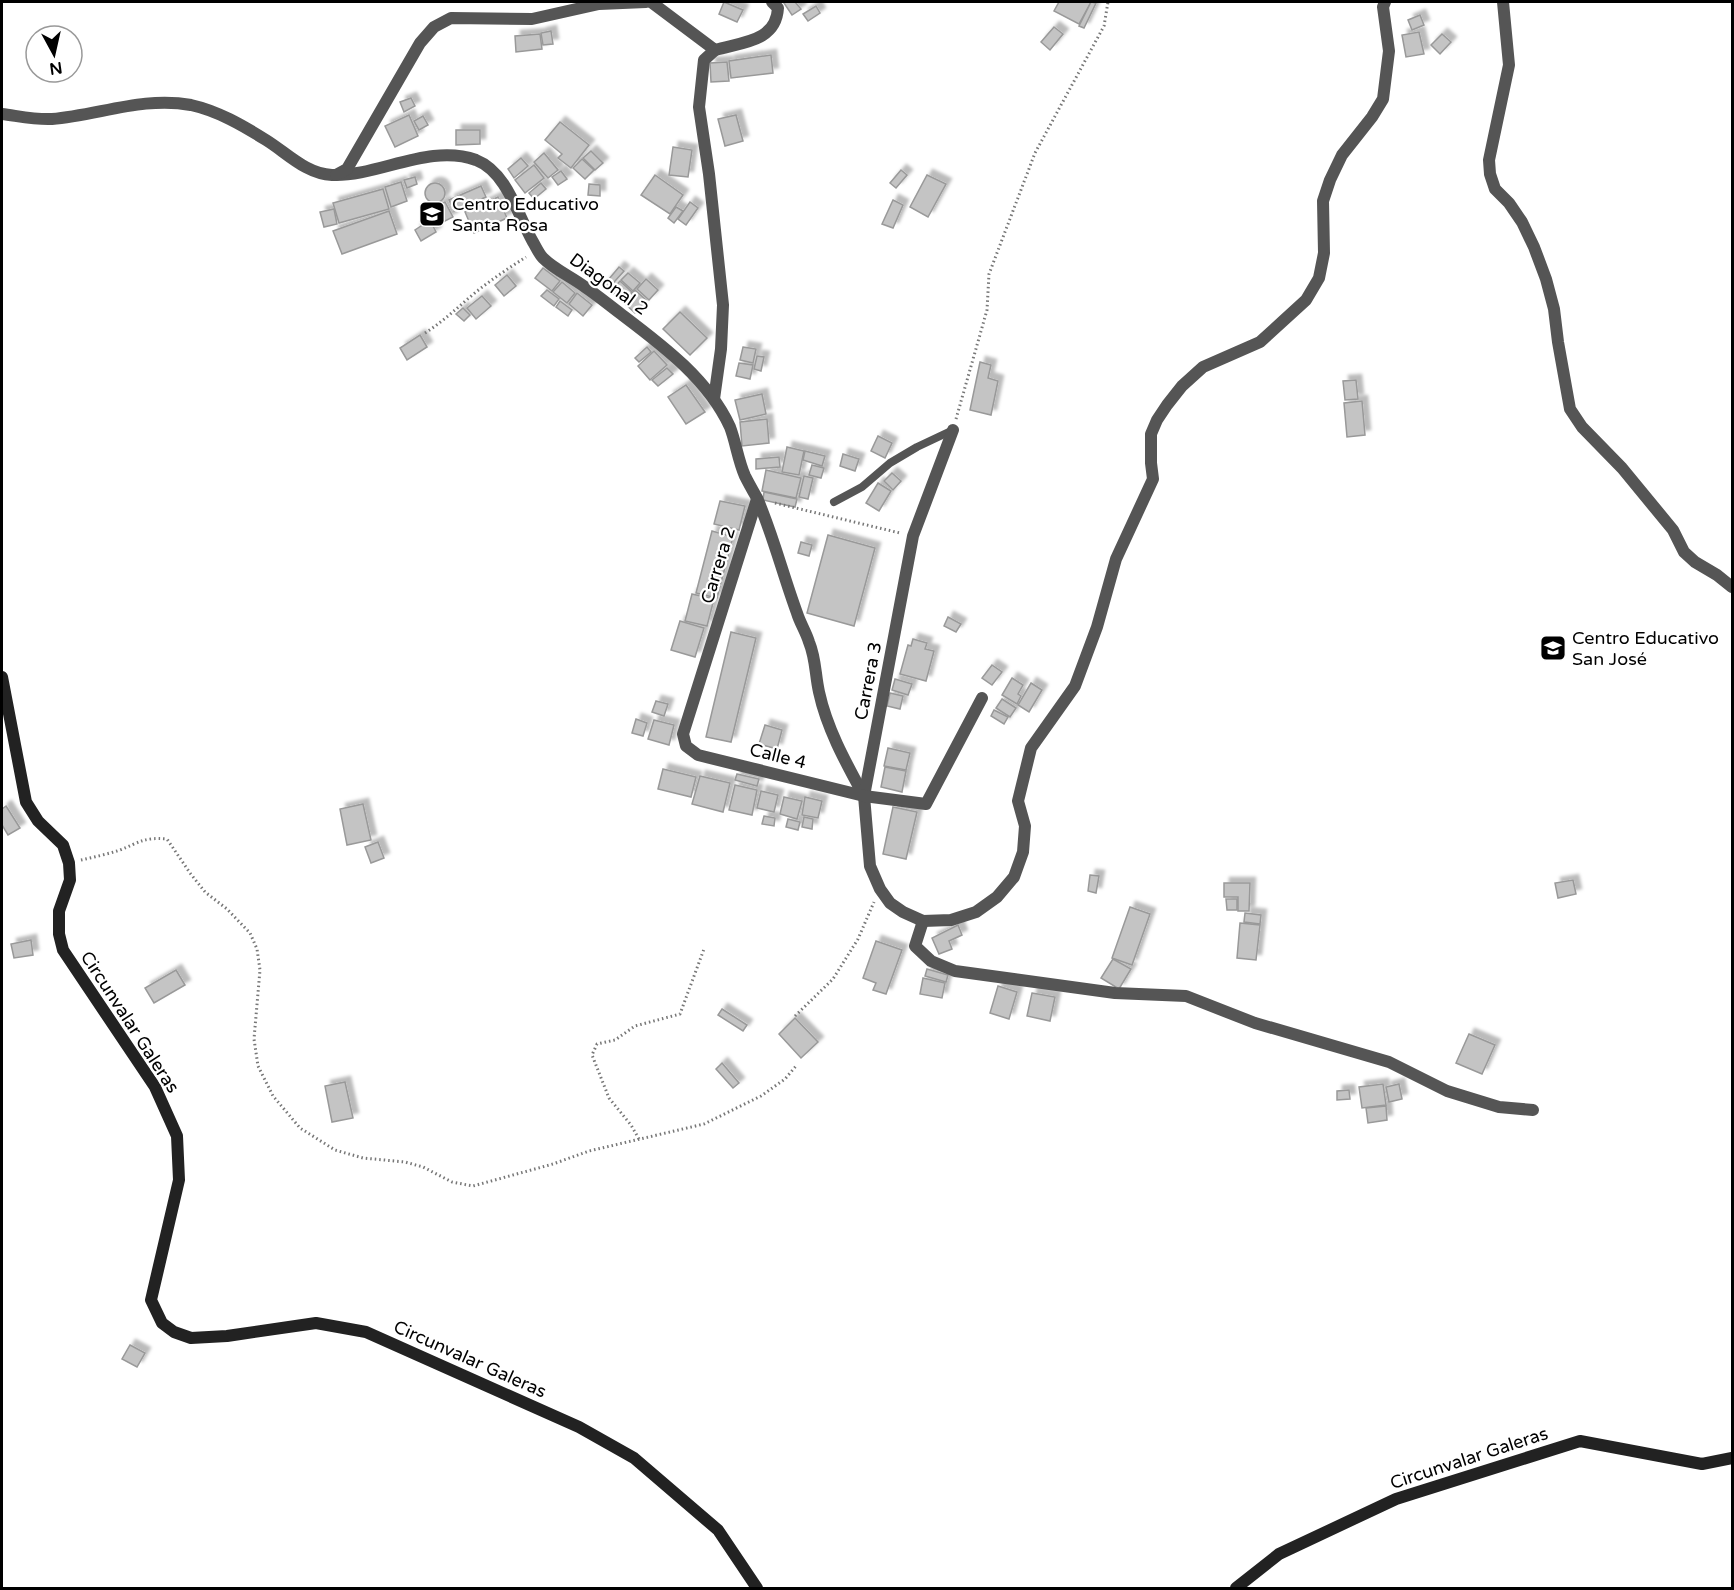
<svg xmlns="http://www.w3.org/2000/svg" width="1734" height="1590" viewBox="0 0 1734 1590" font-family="'Varela Round',sans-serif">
<defs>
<filter id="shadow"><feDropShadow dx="5.5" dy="-5.5" stdDeviation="1.5" flood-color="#0004"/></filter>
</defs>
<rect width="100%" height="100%" fill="#fff"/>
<!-- building -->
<g fill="#c4c4c4" stroke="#999" stroke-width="1.5" filter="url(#shadow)">
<path d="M724 2 743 10 737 22 719 14Z"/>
<path d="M785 2H795L801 9 792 15 784 3Z"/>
<path d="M1059 2H1091L1079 24 1054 11Z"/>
<path d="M1091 2 1096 3 1084 28 1079 26Z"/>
<path d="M816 6 820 13 808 21 803 14Z"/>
<path d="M1420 15 1424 25 1412 30 1408 20Z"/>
<path d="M1054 27 1063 34 1050 50 1041 42Z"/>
<path d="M551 31 553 44 543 45 541 33Z"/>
<path d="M1419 32 1424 54 1406 57 1402 35Z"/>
<path d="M540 34 542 49 516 52 515 36Z"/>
<path d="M1442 34 1451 42 1440 54 1431 45Z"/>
<path d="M771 55 773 73 731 78 729 61Z"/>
<path d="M727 62 729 81 711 82 710 63Z"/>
<path d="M411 98 415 106 404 112 400 102Z"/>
<path d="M409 115 418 136 395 147 385 126Z"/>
<path d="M736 115 743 141 725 146 718 119Z"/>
<path d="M423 116 428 125 419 130 414 121Z"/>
<path d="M560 122 589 145 571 168 558 158 562 154 545 140Z"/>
<path d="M456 130H480V144L456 145Z"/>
<path d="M673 147 692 150 688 177 669 175Z"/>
<path d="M591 151 603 163 595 170 583 158Z"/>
<path d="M544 153 558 170 548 178 534 162Z"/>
<path d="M521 158 528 166 514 178 508 169Z"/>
<path d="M582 159 594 170 585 179 573 168Z"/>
<path d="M534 165 544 178 525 193 515 180Z"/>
<path d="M901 170 907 175 896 188 890 183Z"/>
<path d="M561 171 567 179 558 185 552 177Z"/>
<path d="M655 175 683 195 670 214 641 195Z"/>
<path d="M927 175 946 184 928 217 910 207Z"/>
<path d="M415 177 417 184 407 188 404 180Z"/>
<path d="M401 182 407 201 391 207 385 187Z"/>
<circle cx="435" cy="193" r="10"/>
<path d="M541 183 546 189 534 199 529 193Z"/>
<path d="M589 184 600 185V196L588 195Z"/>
<path d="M481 186 486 197 454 211 449 200Z"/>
<path d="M383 189 389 209 339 223 333 203Z"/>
<path d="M498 197 507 218 474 233 465 212Z"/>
<path d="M893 200 903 205 893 228 882 224Z"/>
<path d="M445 202 453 217 435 226 427 211Z"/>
<path d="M690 202 698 208 686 225 678 219Z"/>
<path d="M676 207 683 211 674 223 668 218Z"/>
<path d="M334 209 337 224 324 227 320 212Z"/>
<path d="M389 211 397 234 342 254 333 231Z"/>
<path d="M430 220 436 232 421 241 415 230Z"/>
<path d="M619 267 624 271 607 290 603 286Z"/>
<path d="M543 268 560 281 552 291 535 278Z"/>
<path d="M628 273 640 283 633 291 621 280Z"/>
<path d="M507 275 516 286 504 296 495 285Z"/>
<path d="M646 279 658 290 649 300 637 289Z"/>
<path d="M620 281 632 292 623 302 611 291Z"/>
<path d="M562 282 575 293 567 303 553 292Z"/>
<path d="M547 290 559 299 554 306 541 296Z"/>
<path d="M635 290 646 300 635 313 623 302Z"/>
<path d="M577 293 592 305 583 316 569 304Z"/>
<path d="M482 296 491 306 476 319 467 308Z"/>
<path d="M560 301 572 310 568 316 556 307Z"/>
<path d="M463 308 470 315 464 321 456 314Z"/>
<path d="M680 312 707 338 690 355 663 329Z"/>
<path d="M420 335 427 347 407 360 400 348Z"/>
<path d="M647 347 651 352 639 362 635 358Z"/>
<path d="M743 347 756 349 753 363 740 360Z"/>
<path d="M654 351 667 365 650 380 638 366Z"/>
<path d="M757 356 764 357 761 371 754 369Z"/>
<path d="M980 362 991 365 988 378 998 381 991 415 970 410Z"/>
<path d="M739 363 753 365 750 379 736 376Z"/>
<path d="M667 368 673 374 658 386 652 380Z"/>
<path d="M1356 380 1358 399 1345 400 1343 381Z"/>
<path d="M686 385 705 412 686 424 668 397Z"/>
<path d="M762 394 766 414 740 420 735 400Z"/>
<path d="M1362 401 1365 435 1347 437 1344 403Z"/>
<path d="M767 419 769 443 742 446 740 422Z"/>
<path d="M878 436 892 443 885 458 871 451Z"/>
<path d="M787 447 804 451 799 475 782 472Z"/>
<path d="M805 451 825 456 822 466 803 460Z"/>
<path d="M843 454 859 459 855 471 840 466Z"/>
<path d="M779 457 780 467 756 469V459Z"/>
<path d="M812 465 824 468 821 478 809 475Z"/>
<path d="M766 470 801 478 796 498 762 491Z"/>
<path d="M892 473 901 481 893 490 884 481Z"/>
<path d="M804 476 813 478 808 499 799 497Z"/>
<path d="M878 483 891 491 879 511 866 503Z"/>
<path d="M764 492 797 499 795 507 763 500Z"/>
<path d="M720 501 745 506 739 530 714 524Z"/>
<path d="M712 531 733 537 717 598 696 593Z"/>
<path d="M828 535 875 548 854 626 807 613Z"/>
<path d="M801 542 812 545 809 556 798 553Z"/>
<path d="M692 594 714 599 707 626 685 621Z"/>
<path d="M948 617 961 624 956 632 944 626Z"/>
<path d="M680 621 704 628 695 657 671 650Z"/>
<path d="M731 632 756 638 731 742 706 737Z"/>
<path d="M913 639 927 643 925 649 934 651 926 681 900 674 908 645 911 646Z"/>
<path d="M992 665 1002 672 992 685 982 678Z"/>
<path d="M1012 678 1023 685 1018 694 1021 696 1017 704 1002 695Z"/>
<path d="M895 679 912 684 908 695 892 690Z"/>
<path d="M1031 683 1042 690 1029 712 1018 705Z"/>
<path d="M890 693 903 696 900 709 887 706Z"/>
<path d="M1002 699 1016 708 1010 717 996 708Z"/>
<path d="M656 701 668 704 664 716 652 712Z"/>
<path d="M994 710 1008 717 1004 724 991 716Z"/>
<path d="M636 719 647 723 643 736 632 733Z"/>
<path d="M654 720 674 725 669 745 648 739Z"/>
<path d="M765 725 782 730 777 749 759 744Z"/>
<path d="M888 748 910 753 906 770 884 766Z"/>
<path d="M885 767 906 771 902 792 881 787Z"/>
<path d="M663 769 696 777 691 797 658 789Z"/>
<path d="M737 774 759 779 757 786 735 780Z"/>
<path d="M700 776 730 783 723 812 692 804Z"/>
<path d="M735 785 757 790 752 815 729 810Z"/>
<path d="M761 791 778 795 774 812 757 808Z"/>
<path d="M784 797 802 801 797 819 780 814Z"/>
<path d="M805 797 822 801 818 818 802 815Z"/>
<path d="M363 804 371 840 347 845 340 809Z"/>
<path d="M6 806 20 828 8 835 2 825V809Z"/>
<path d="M893 807 917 812 906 859 883 854Z"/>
<path d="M764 816 775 818 774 826 762 824Z"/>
<path d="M804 817 813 819 812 829 802 827Z"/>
<path d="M788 819 800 822 798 830 786 827Z"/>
<path d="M378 842 384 858 371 863 365 847Z"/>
<path d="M1090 875 1099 876 1096 893 1088 891Z"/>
<path d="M1573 880 1576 894 1558 898 1555 883Z"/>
<path d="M1224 883H1250L1249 911H1238V897H1224Z"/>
<path d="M1226 899H1237V910H1227Z"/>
<path d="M1130 907 1150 914 1132 965 1112 958Z"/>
<path d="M1245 913 1261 915 1260 924 1244 922Z"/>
<path d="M1240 923 1260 925 1256 960 1237 958Z"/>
<path d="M958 925 962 935 949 941 952 949 939 954 932 938Z"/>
<path d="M31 940 33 955 14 958 11 944Z"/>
<path d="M876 941 902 950 886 994 873 990 876 983 863 978Z"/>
<path d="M1113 959 1131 969 1119 989 1101 978Z"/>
<path d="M927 969 948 975 946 982 925 976Z"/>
<path d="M176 970 185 985 154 1003 145 988Z"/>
<path d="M923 978 945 983 942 998 920 994Z"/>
<path d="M998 986 1017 992 1009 1019 990 1013Z"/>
<path d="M1032 993 1055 997 1050 1021 1027 1016Z"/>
<path d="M722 1009 747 1025 743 1031 718 1015Z"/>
<path d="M795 1018 818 1042 801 1058 779 1034Z"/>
<path d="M1469 1034 1495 1045 1482 1074 1456 1063Z"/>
<path d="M722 1063 739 1083 733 1088 716 1069Z"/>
<path d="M345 1082 353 1118 332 1122 325 1086Z"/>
<path d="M1383 1084 1386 1105 1362 1108 1359 1087Z"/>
<path d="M1399 1084 1402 1099 1389 1102 1386 1087Z"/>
<path d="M1349 1090 1350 1099 1337 1100V1091Z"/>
<path d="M1386 1106 1387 1120 1368 1123 1366 1108Z"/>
<path d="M130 1345 145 1353 137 1367 122 1359Z"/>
</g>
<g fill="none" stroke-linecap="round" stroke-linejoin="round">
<!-- path -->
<g stroke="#777" stroke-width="3" stroke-dasharray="1.5 3" stroke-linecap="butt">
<path d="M425 333C444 321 459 306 476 292 492 279 509 268 526 257"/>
<path d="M956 419 987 310 989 274 1035 153 1104 26 1108 2"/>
<path d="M775 503 900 533"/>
<path d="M81 860C94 857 108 854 120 850 140 842 144 837 167 839L190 873 205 892 227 909 250 933 257 949 260 970 254 1039 258 1066 273 1096 300 1128 335 1150 363 1158 405 1162 423 1167 452 1182 473 1186 553 1164 589 1151 704 1124 761 1096 785 1079 796 1066"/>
<path d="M795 1016 833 979 858 939 874 902"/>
<path d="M639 1139 631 1125 609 1098 592 1055 597 1044 615 1040 635 1026 680 1014 704 949"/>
</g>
<!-- lane -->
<path stroke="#555" stroke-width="8" d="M834 502 862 487 890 463 917 447 953 430"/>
<!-- street -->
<g stroke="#555" stroke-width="12">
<path d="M651 2 715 50C742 42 776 42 778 8L772 2"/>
<path d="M1503 2 1509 65 1489 160 1490 174 1495 189 1509 203 1522 222 1534 247 1546 279 1554 309 1558 342 1570 409 1582 427 1622 468 1673 530 1684 552 1695 562 1717 575 1732 587"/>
<path d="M2 114C18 116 36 120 52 119 99 115 144 96 191 105 218 111 242 125 266 140 287 153 306 174 332 175 378 177 429 143 476 160 507 172 518 216 533 242 536 247 539 254 543 258 555 270 572 277 585 287 597 295 609 305 621 314 662 345 708 379 730 427 736 443 738 460 745 476 749 484 753 491 757 498 773 535 783 575 797 613 800 623 806 632 809 642 816 659 815 674 819 692 827 729 846 763 864 796"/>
<path d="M336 175 347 169 420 43 434 27 451 18 532 19 599 4 646 2"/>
<path d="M714 399 721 349 723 305 709 174 699 107 704 60 715 50"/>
<path d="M953 430 913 536 864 796 870 866 880 889 890 903 903 912 923 921 951 920 976 912 997 897 1014 877 1023 852 1025 826 1018 801 1031 748 1075 686 1097 627 1116 559 1153 479 1151 463V434L1157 420 1167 405 1182 386 1203 367 1260 342 1306 300 1319 278 1324 253 1323 201 1330 180 1342 155 1372 117 1383 99 1389 51 1383 7 1385 2"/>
<path d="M757 499 683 734 686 746 698 755 864 796 926 804 982 698"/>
<path d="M923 921 915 946 931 961 955 971 1115 993 1186 996 1255 1023 1389 1062 1447 1091 1499 1107 1533 1110"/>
</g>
<!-- secondary -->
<g stroke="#222" stroke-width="12">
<path d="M2 677 26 802 38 821 63 845 69 863 70 880 59 911V934L63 950 155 1087 177 1136 179 1180 151 1300 162 1323 174 1332 191 1338 227 1336 316 1323 366 1332 579 1427 634 1458 718 1530 757 1588"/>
<path d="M1236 1588 1279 1554 1396 1499 1580 1441 1702 1464 1732 1458"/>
</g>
</g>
<!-- icons -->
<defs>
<symbol id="school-square" viewBox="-11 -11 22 22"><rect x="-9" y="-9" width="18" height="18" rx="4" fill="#000" stroke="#fff"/><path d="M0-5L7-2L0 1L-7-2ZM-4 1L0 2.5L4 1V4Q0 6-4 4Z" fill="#fff"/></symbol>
</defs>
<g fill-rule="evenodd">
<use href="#school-square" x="417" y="199" width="30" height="30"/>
<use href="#school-square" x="1538" y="633" width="30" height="30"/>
</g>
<g text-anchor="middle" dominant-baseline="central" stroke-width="4.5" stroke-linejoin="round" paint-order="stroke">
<!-- poi labels -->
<g font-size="18" fill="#000" stroke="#fff" text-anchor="start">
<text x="452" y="204">Centro Educativo<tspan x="452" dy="21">Santa Rosa</tspan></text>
<text x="1572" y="638">Centro Educativo<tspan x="1572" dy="21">San José</tspan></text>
</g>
<!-- street labels -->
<g font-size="18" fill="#000" stroke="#fff">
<text transform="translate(609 284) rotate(36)">Diagonal 2</text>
<text transform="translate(718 565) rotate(-73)">Carrera 2</text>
<text transform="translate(868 681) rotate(-79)">Carrera 3</text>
<text transform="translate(778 756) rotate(14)">Calle 4</text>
<text transform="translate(130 1022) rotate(57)">Circunvalar Galeras</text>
<text transform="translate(470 1359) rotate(24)">Circunvalar Galeras</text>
<text transform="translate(1469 1458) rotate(-18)">Circunvalar Galeras</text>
</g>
</g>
<!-- border -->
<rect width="1734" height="1590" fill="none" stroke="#000000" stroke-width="6"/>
<!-- north arrow -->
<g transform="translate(54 54) rotate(172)"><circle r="28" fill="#ffffff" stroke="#999999" stroke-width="1.5"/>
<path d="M0-4.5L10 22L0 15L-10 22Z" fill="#000000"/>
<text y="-9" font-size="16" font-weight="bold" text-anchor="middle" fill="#000000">N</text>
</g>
</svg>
